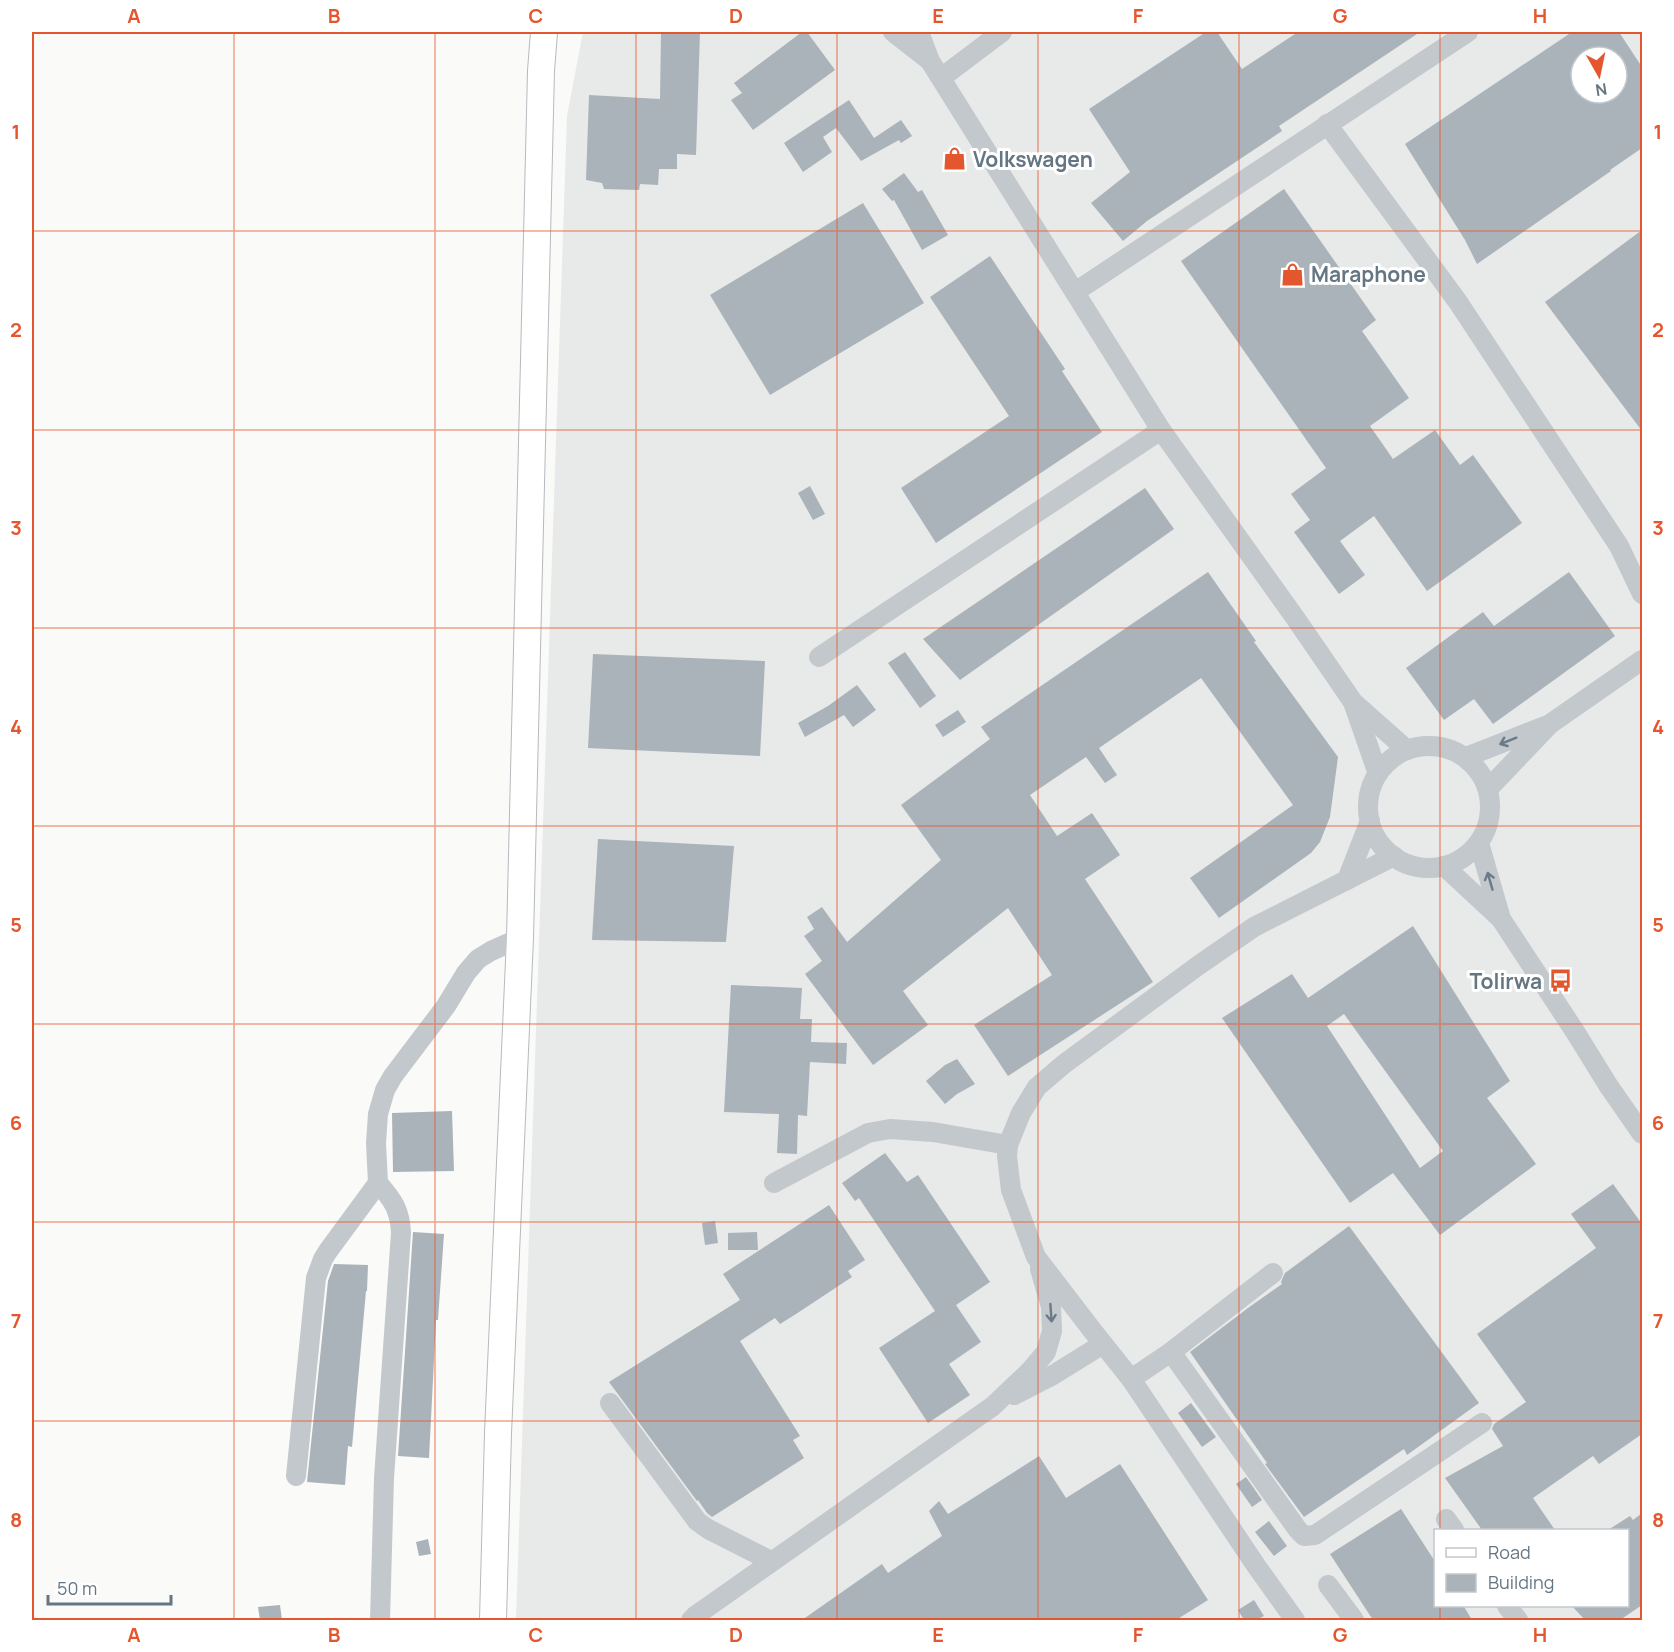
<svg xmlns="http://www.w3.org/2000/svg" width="1674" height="1652" viewBox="0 0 1674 1652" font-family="Manrope,sans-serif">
<rect width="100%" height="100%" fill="#fafaf8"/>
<!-- built -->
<path fill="#e8e9e9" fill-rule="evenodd" d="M583 32H1642V1620H516L567 116ZM1581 57H1617V93H1581ZM1436 1530H1628V1606H1436Z"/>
<!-- building -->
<g fill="#aab3b9" fill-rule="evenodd">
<path d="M661 32H700L696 155 677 154V169H659L658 185 640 184 639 190 604 189 602 183 586 180 589 95 660 99Z"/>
<path d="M802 32H807L835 70 753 130 731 100 742 93 734 83Z"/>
<path d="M1206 32H1217L1242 69 1298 32H1420L1279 126 1282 131 1147 221 1123 241 1091 203 1130 172 1089 109Z"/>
<path d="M1572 32H1619L1642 67V148L1610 170 1611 171 1477 264 1465 240 1405 144ZM1581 57H1617V93H1581Z"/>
<path d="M849 100 874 138 901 120 912 136 901 143 899 140 861 161 836 128 823 137 832 152 803 172 784 143Z"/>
<path d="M904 173 918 192 922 190 948 235 922 250 894 200 892 201 882 189Z"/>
<path d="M1284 189 1376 320 1362 331 1409 398 1370 426 1393 459 1435 430 1460 465 1473 455 1522 523 1427 591 1374 516 1340 541 1365 575 1339 594 1294 532 1310 520 1291 494 1326 468 1181 261Z"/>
<path d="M863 203 924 303 770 395 710 295Z"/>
<path d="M1642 230V431L1545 302Z"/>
<path d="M990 256 1065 369 1062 371 1102 432 936 543 901 488 1009 416 930 297Z"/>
<path d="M810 486 825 514 813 520 798 493Z"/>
<path d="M1145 488 1174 529 960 680 923 639Z"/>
<path d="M1208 572 1256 641 1254 642 1338 757 1330 817 1320 842 1311 853 1219 918 1190 878 1293 805 1201 678 1099 748 1117 775 1105 783 1086 757 1030 795 1057 836 1092 813 1120 855 1085 879 1153 982 1008 1076 974 1025 1052 975 1008 908 903 991 928 1025 873 1065 805 974 822 961 804 936 814 929 807 917 822 907 847 942 941 860 901 805 990 739 981 727Z"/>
<path d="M1569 572 1615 636 1493 724 1474 699 1444 720 1406 668 1483 612 1494 626Z"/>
<path d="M905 652 936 696 920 708 888 663Z"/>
<path d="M593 654 765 661 760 756 588 748Z"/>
<path d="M857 685 876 710 853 727 844 715 805 737 798 723 828 706Z"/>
<path d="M958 710 966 722 943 737 935 725Z"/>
<path d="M598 839 734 846 726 942 592 940Z"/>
<path d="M1413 926 1510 1081 1487 1098 1536 1164 1440 1235 1393 1173 1350 1203 1222 1018 1292 974 1308 998ZM1344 1014 1443 1151 1420 1168 1327 1026Z"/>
<path d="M731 985 802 988 800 1019H812L811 1042 847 1043 846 1064 810 1062 807 1116 798 1115 797 1154 777 1153 779 1114 724 1112Z"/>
<path d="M957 1059 975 1084 957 1094 945 1104 926 1081 945 1065Z"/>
<path d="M452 1111 454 1171 393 1172 392 1113Z"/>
<path d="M885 1153 907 1182 918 1175 990 1282 956 1305 981 1342 949 1364 970 1395 928 1423 879 1348 935 1311 859 1198 855 1201 842 1183Z"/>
<path d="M1613 1184 1642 1224V1434L1599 1464 1593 1456 1533 1498 1555 1530H1482L1445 1478 1503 1446 1492 1429 1494 1424 1526 1402 1477 1334 1596 1248 1571 1214Z"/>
<path d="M829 1205 865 1260 848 1271 852 1277 796 1314 780 1324 775 1318 740 1341 800 1436 793 1440 804 1458 712 1517 707 1513 698 1500 697 1501 609 1382 740 1300 723 1274Z"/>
<path d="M715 1221 718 1243 705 1245 702 1223Z"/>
<path d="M1349 1226 1479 1403 1407 1455 1404 1449 1304 1517 1265 1464 1267 1463 1190 1352 1248 1308 1282 1284 1281 1282 1285 1273Z"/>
<path d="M413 1232 444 1234 438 1320H436L429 1458 398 1456Z"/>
<path d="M757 1232 758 1250H728V1233Z"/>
<path d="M334 1264 368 1265 367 1291H366L352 1447 348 1446 345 1485 307 1482 328 1281Z"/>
<path d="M1191 1403 1216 1437 1202 1447 1178 1413Z"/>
<path d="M1039 1456 1066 1498 1120 1464 1208 1600 1176 1620H802L882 1564 888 1573 942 1536 929 1511 939 1501 948 1514Z"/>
<path d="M1246 1477 1262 1500 1252 1507 1236 1484Z"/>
<path d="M1401 1509 1436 1563V1605H1463L1472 1620H1373L1330 1554Z"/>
<path d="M1642 1513V1605L1620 1620H1585L1571 1605H1628V1530H1608L1630 1516 1633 1520Z"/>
<path d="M1269 1521 1287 1546 1274 1556 1255 1532Z"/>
<path d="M428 1539 431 1554 419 1556 416 1542Z"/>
<path d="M1254 1600 1264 1616 1256 1620H1244L1238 1610Z"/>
<path d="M280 1605 282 1620H260L258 1607Z"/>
</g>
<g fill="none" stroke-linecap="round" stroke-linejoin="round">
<defs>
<path id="major" d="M493 1620 498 1433 520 938 541 71 544 32"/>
</defs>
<!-- major casing -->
<use href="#major" stroke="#b5babe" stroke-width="28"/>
<!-- minor -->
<g stroke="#c3c8cc" stroke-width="20">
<path d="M893 32 930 61"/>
<path d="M919 32 930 61 1161 430 1296 619 1353 702 1407 750"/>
<path d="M941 78 1002 32"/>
<path d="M1327 124 1458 302 1619 546 1642 594"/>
<path d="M1075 292 1468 32"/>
<path d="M819 657 1161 430"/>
<path d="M1354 705 1378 774"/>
<circle cx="1429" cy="807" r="61"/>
<path d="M1466 757 1545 726"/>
<path d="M1488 789 1550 724 1642 660"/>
<path d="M1479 843 1501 919"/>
<path d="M1444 866 1501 919 1574 1030 1608 1085 1642 1134"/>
<path d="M1347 880 1370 821"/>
<path d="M378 1183C393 1200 400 1210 401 1233L384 1478 380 1620"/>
<path d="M774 1183 868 1133 890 1129 933 1132 1008 1145"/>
<path d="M1171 1352 1298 1530 1304 1536 1315 1535 1482 1423"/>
<path d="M1131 1379 1171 1352 1273 1273"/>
<path d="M1014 1395 1053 1375 1103 1344"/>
<path d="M610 1403 697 1521 708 1529 771 1561"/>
<path d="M296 1476 316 1278 323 1259 328 1251 378 1183 376 1143 378 1114 385 1090 393 1076 446 1006 466 973 478 959 491 951 520 938"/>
<path d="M1446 1519 1454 1530"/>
<path d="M1328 1585 1354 1620"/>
<path d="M1507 1606 1518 1620"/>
<path d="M691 1620 695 1616 993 1406 1030 1371 1046 1352 1052 1331 1051 1307 1040 1269"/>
<path d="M1295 1620 1257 1567 1131 1379 1092 1330 1036 1257 1011 1190 1007 1156 1008 1145 1021 1113 1037 1087 1064 1064 1199 965 1254 927 1394 856"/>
</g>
<!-- major -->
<use href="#major" stroke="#fff" stroke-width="26"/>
</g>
<!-- one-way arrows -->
<defs><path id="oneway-shaft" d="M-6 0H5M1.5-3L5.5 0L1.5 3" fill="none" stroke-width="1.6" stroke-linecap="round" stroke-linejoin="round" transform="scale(1.5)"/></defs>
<g stroke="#6a7a87">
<use href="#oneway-shaft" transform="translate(1508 741) rotate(158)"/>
<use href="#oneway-shaft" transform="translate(1490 881) rotate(-106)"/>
<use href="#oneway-shaft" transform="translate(1051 1313) rotate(86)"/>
</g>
<!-- grid -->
<path fill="none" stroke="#e4572e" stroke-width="1.5" stroke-opacity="0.55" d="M234 32V1620M435 32V1620M636 32V1620M837 32V1620M1038 32V1620M1239 32V1620M1440 32V1530M32 231H1642M32 430H1642M32 628H1642M32 826H1642M32 1024H1642M32 1222H1642M32 1421H1642M1440 1606V1620"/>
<!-- icons -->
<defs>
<symbol id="shop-bare" viewBox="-9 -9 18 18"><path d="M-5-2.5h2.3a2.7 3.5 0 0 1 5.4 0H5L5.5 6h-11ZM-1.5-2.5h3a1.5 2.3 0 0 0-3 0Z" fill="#e4572e" stroke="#fff" stroke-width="2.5" paint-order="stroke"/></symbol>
<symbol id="bus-bare" viewBox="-9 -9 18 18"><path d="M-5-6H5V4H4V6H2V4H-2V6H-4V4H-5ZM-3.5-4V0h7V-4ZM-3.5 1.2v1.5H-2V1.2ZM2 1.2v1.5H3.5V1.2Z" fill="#e4572e" stroke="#fff" stroke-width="2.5" paint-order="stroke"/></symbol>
</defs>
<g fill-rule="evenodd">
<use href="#shop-bare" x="938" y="142" width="33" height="33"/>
<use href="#shop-bare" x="1276" y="258" width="33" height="33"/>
<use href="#bus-bare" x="1544" y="964" width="33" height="33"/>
</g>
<g text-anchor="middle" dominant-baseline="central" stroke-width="6" stroke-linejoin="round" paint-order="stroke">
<!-- poi labels -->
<g font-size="21" font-weight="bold" fill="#657683" stroke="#fff" text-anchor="start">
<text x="973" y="159">Volkswagen</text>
<text x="1311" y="274">Maraphone</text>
<text x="1542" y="981" text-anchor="end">Tolirwa</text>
</g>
</g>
<!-- border -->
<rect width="1674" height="1652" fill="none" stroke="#ffffff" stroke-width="66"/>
<!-- legend -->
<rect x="1434" y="1529" width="195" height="78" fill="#ffffff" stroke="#c1c8cd" stroke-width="1.5"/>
<rect x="1446" y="1548" width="30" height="9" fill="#ffffff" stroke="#c1c8cd" stroke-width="1.5"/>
<text x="1488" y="1559" font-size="18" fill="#657683">Road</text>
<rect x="1446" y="1574" width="30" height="18" fill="#aab3b9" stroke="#c1c8cd" stroke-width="1.5"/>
<text x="1488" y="1589" font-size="18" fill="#657683">Building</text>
<!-- north arrow -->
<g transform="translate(1599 75) rotate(171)"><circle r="28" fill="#ffffff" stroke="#c1c8cd" stroke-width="1.5"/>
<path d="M0-4.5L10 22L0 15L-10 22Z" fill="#e4572e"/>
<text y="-9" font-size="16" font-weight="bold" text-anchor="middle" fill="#657683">N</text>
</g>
<!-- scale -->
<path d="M48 1595v9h123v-9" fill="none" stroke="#657683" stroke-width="3"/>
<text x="57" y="1595" font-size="18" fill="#657683" stroke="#ffffff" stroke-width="4.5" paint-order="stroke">50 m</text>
<rect x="33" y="33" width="1608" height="1586" fill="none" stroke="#e4572e" stroke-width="2"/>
<g font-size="20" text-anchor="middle" font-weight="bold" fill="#e4572e">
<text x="134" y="23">A</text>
<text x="334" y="23">B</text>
<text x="536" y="23">C</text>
<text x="736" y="23">D</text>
<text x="938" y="23">E</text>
<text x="1138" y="23">F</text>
<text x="1340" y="23">G</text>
<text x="1540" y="23">H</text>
<text x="16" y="139">1</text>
<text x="1658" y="139">1</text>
<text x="16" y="337">2</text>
<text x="1658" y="337">2</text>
<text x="16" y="535">3</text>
<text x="1658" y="535">3</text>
<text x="16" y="734">4</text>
<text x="1658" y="734">4</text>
<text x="16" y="932">5</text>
<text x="1658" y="932">5</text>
<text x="16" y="1130">6</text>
<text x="1658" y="1130">6</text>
<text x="16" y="1328">7</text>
<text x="1658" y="1328">7</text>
<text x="16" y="1527">8</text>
<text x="1658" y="1527">8</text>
<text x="134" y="1642">A</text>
<text x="334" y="1642">B</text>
<text x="536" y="1642">C</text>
<text x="736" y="1642">D</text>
<text x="938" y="1642">E</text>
<text x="1138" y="1642">F</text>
<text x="1340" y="1642">G</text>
<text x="1540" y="1642">H</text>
</g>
</svg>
